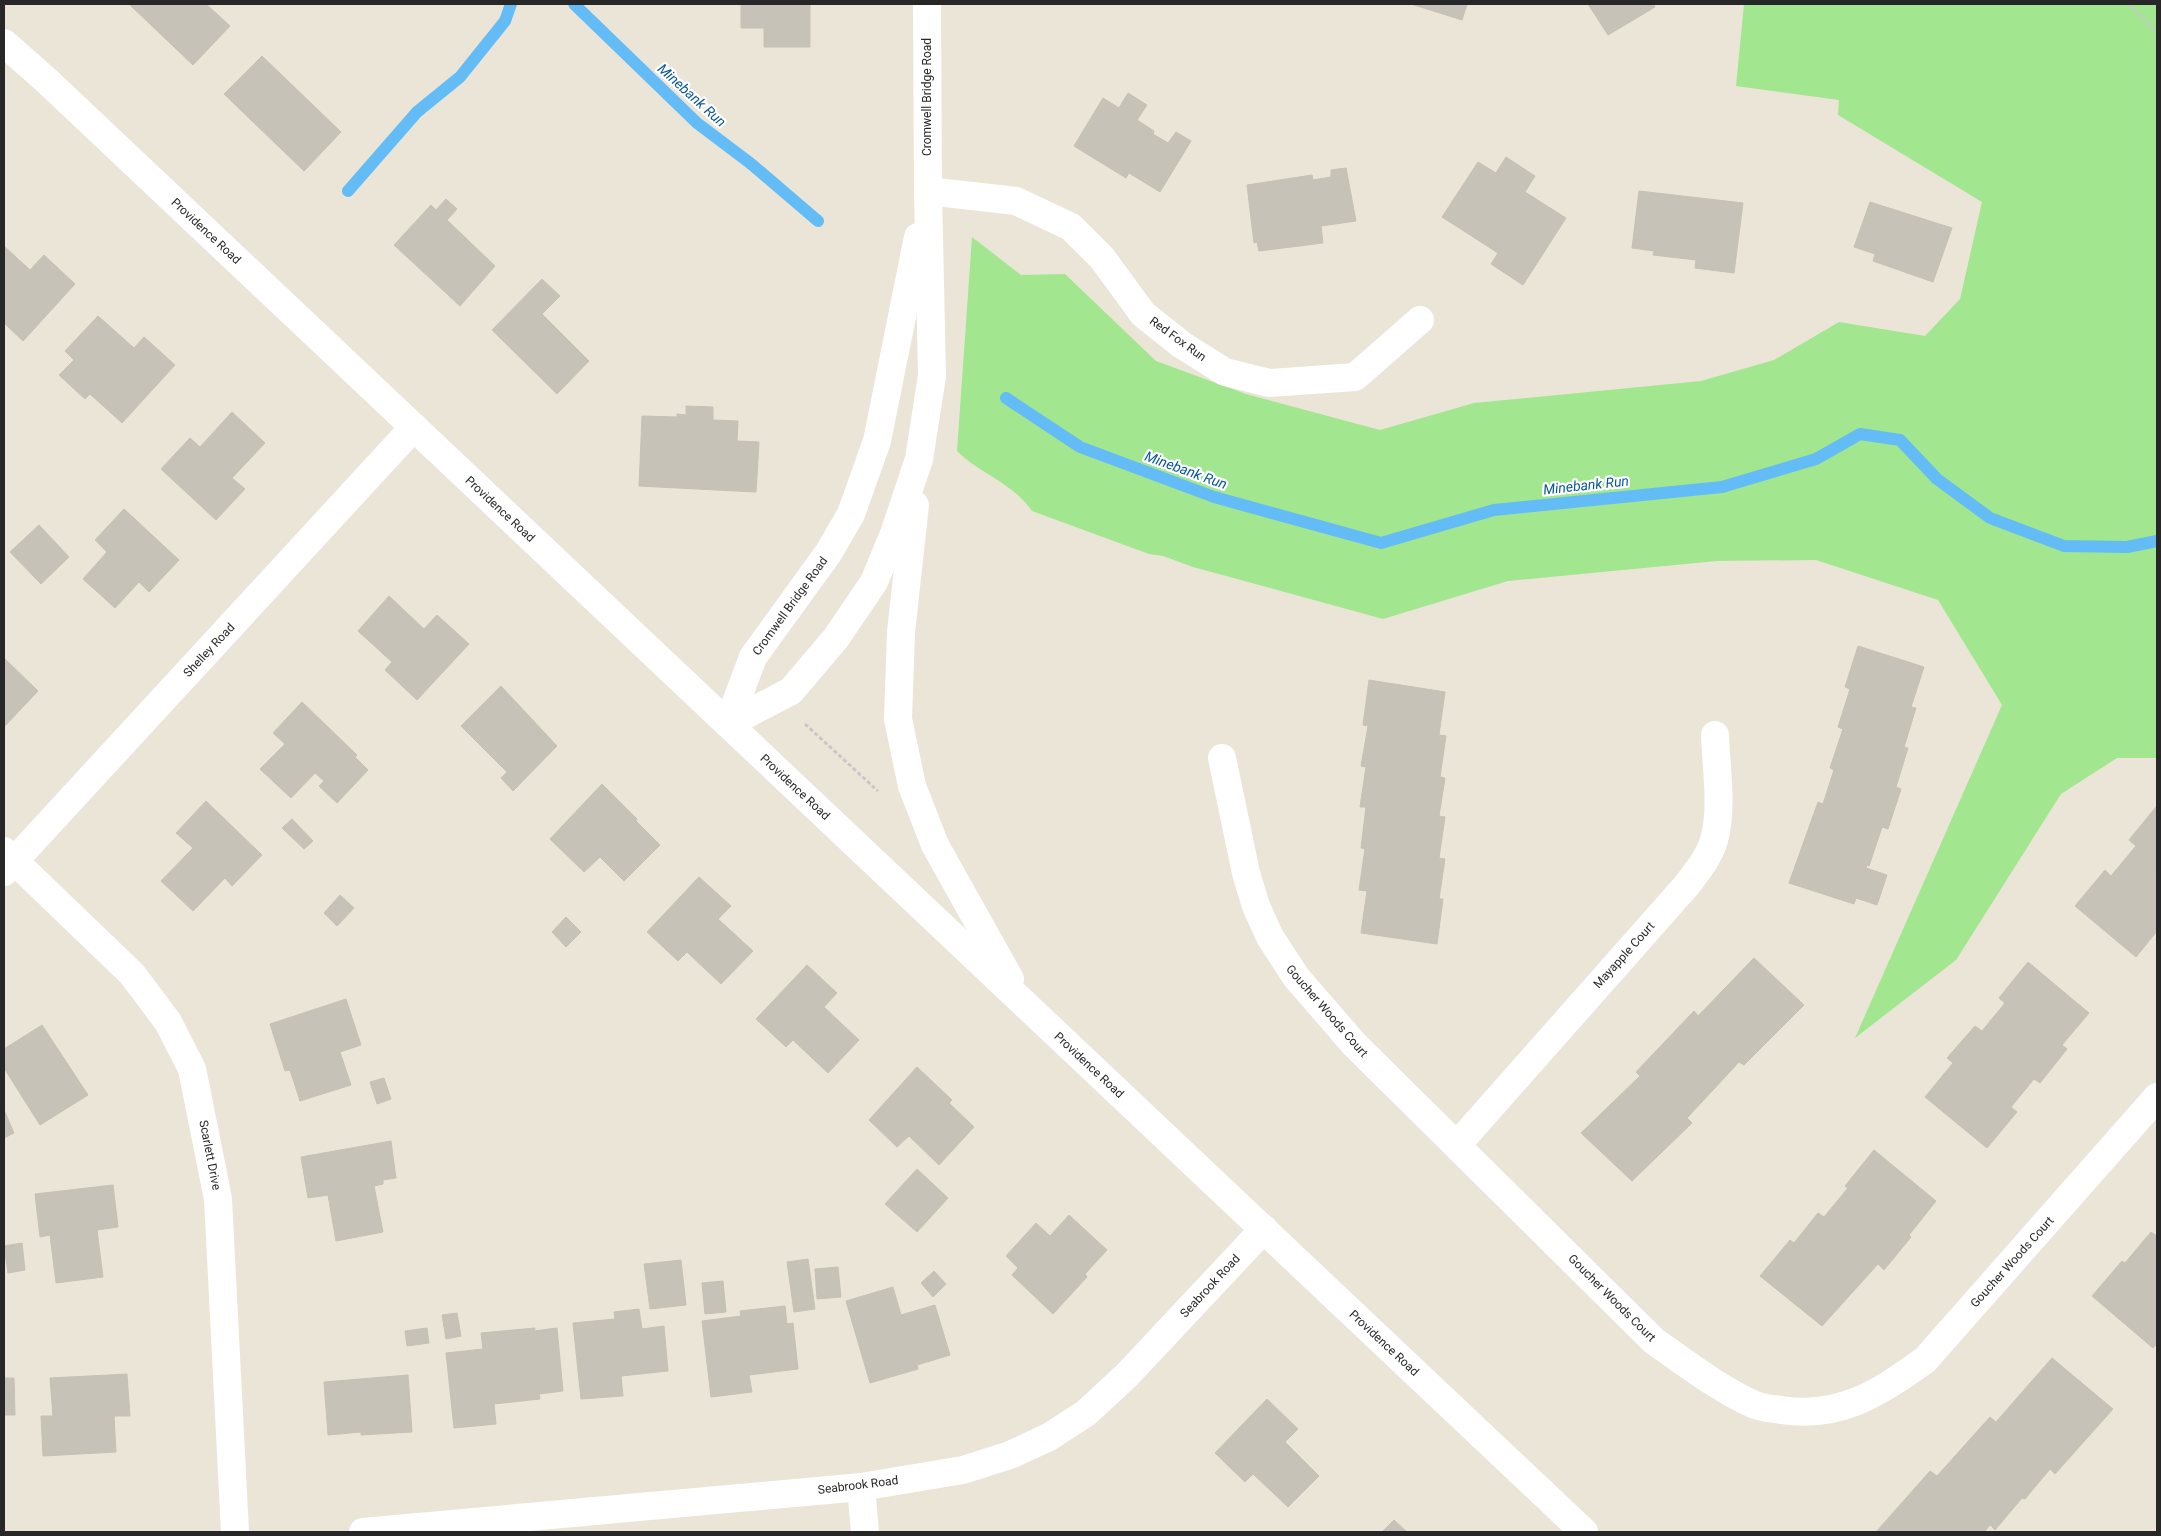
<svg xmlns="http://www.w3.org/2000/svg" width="2161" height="1536" viewBox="0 0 2161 1536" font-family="Roboto,sans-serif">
<rect width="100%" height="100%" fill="#ebe5d8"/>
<!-- green -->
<path fill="#a2e690" d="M1744 4H2157V758H2117L2061 794 1956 960 1855 1038 2002 705 1938 600 1816 560 1717 561 1508 581 1383 619 1193 567 1163 556 1149 554 1032 511C1013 483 980 474 957 451L972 237 1021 275 1065 274 1156 361 1246 394 1380 430 1474 403 1701 381 1774 360 1839 322 1925 336 1960 299 1982 202 1838 115 1839 100 1736 86Z"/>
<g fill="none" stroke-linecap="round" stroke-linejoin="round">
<!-- stream -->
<g stroke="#63bcf5" stroke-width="12">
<path d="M574 4 697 123 750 163 818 221"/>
<path d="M348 191 417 112 460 77 505 21 511 4"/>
<path d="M1006 398 1080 447 1214 497 1381 543 1494 510 1722 487 1816 459 1860 434 1900 440 1937 479 1990 518 2064 546 2127 547 2157 541"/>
</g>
</g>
<!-- building -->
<g fill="#c6c2b8" stroke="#c6c1b2">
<path d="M132 4H206L230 26 193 65 130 5Z"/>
<path d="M741 4H810V47H764V28H741Z"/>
<path d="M1411 4H1467L1462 20Z"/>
<path d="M1588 4H1653L1655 7 1608 35Z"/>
<path d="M262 56 341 132 304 171 224 94Z"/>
<path d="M1128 93 1147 105 1137 120 1154 131 1153 134 1168 143 1176 132 1191 141 1160 192 1129 173 1126 178 1074 146 1103 98 1119 108Z"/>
<path d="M1506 157 1535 176 1525 192 1566 218 1523 285 1491 264 1498 253 1442 217 1478 162 1496 173Z"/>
<path d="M1346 168 1356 221 1321 226 1323 243 1259 251 1257 242 1254 243 1247 185 1312 175 1313 180 1331 177V170Z"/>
<path d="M1639 191 1743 203 1734 273 1695 268 1696 260 1653 255 1654 251 1632 248Z"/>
<path d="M446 199 457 209 447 220 495 266 460 306 394 245 431 205 436 210Z"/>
<path d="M1870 202 1952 228 1933 282 1873 261 1875 254 1854 247Z"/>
<path d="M4 246 30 270 44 255 75 284 23 341 4 323Z"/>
<path d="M542 279 560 296 542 314 589 361 557 394 492 330Z"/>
<path d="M98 316 134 348 144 337 175 365 122 423 90 394 85 399 59 375 74 360 65 351Z"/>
<path d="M686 406 713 407V420L738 421 737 441 759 442 756 492 639 486 642 416 677 417V414L686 415Z"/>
<path d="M232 412 265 443 232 478 245 489 216 520 161 469 190 438 200 447Z"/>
<path d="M124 509 179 560 149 592 139 582 115 608 83 579 107 552 95 540Z"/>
<path d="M39 525 69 557 41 584 10 552Z"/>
<path d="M389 596 424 629 437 615 469 644 417 700 385 670 392 662 358 631Z"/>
<path d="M1858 646 1924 667 1911 707 1916 708 1904 747 1908 748 1896 787 1901 789 1888 829 1882 827 1869 866 1867 865 1866 868 1887 875 1877 905 1856 898 1854 904 1789 883 1818 802 1823 804 1834 770 1830 768 1843 729 1838 727 1850 689 1845 687Z"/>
<path d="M4 658 38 691 4 727Z"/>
<path d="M1369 680 1445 692 1439 735 1446 736 1440 777 1445 778 1439 816 1445 817 1439 858 1445 859 1439 899H1443L1437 944 1361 933 1367 891 1359 890 1365 849 1361 848 1366 807H1360L1366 767 1361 766 1368 726 1363 725Z"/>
<path d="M501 686 557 746 513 791 501 778 507 772 461 726Z"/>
<path d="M302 702 357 755 355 757 368 770 337 803 319 786 324 781 315 773 291 798 260 769 285 744 273 733Z"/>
<path d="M602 784 637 819 636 821 660 845 624 881 600 857 584 872 550 839Z"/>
<path d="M206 801 262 855 232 886 225 878 193 911 161 881 193 848 176 833Z"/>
<path d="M2156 807 2157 931 2136 957 2075 906 2105 870 2111 876 2136 846 2129 840Z"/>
<path d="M292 819 313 841 304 849 282 828Z"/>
<path d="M699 877 731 906 718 919 753 951 721 984 687 952 678 961 647 932Z"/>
<path d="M340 895 354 908 337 926 324 913Z"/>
<path d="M566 917 581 932 566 947 552 932Z"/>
<path d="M1754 958 1804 1005 1744 1065 1739 1062 1687 1118 1692 1123 1632 1181 1581 1133 1640 1076 1636 1072 1694 1011 1698 1016Z"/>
<path d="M2028 962 2089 1013 2062 1045 2067 1049 2040 1083 2034 1079 2011 1107 2017 1112 1987 1148 1925 1097 1953 1063 1947 1058 1975 1026 1982 1031 2005 1003 1999 998Z"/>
<path d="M807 965 837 993 824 1007 859 1040 828 1073 793 1040 786 1047 756 1019Z"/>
<path d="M346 999 361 1045 340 1052 351 1085 300 1101 290 1070 285 1071 270 1024Z"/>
<path d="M42 1025 88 1095 40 1125 4 1068V1049Z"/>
<path d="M917 1067 952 1100 949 1103 974 1127 939 1165 909 1136 897 1147 869 1120Z"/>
<path d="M384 1078 391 1099 377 1104 370 1082Z"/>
<path d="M4 1110 14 1133 4 1138Z"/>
<path d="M391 1141 396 1178 383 1180V1184L374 1186 383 1232 336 1241 328 1195 308 1198 301 1157Z"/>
<path d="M1874 1150 1936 1201 1909 1235 1911 1237 1884 1270 1878 1264 1822 1326 1760 1276 1790 1240 1794 1243 1818 1213 1824 1217 1848 1188 1845 1186Z"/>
<path d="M917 1169 948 1198 917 1232 885 1204Z"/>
<path d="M113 1185 118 1227 97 1230 103 1277 56 1283 50 1235 40 1237 35 1194Z"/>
<path d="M1069 1215 1107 1250 1085 1274 1087 1277 1053 1314 1012 1275 1018 1268 1006 1256 1036 1223 1050 1236Z"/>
<path d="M2151 1232 2157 1236V1344L2153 1348 2092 1296 2122 1261 2125 1263Z"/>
<path d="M22 1243 25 1270 8 1273 4 1246Z"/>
<path d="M808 1259 815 1309 794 1312 787 1262Z"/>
<path d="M681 1260 686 1305 650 1309 644 1264Z"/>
<path d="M838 1267 841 1297 817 1299 815 1269Z"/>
<path d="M934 1271 946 1284 933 1297 921 1283Z"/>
<path d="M723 1281 726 1312 705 1314 702 1283Z"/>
<path d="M893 1287 901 1315 935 1305 950 1355 917 1365 918 1369 870 1383 846 1301Z"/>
<path d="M785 1306 787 1324 793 1323 798 1369 749 1375 752 1392 711 1397 702 1321 741 1316 740 1311Z"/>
<path d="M639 1309 642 1329 664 1326 668 1371 621 1376 623 1396 581 1399 573 1323 615 1319 614 1312Z"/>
<path d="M457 1313 461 1336 446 1339 442 1315Z"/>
<path d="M427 1328 429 1343 407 1346 405 1331Z"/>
<path d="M535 1328 534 1331 557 1328 563 1391 539 1394 540 1399 494 1404 496 1424 454 1428 446 1353 483 1349 481 1333Z"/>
<path d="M2052 1358 2113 1409 2055 1474 2050 1469 2025 1499 2022 1498 1995 1530 1990 1525 1984 1532H1876L1930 1471 1937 1476 1990 1417 1996 1422Z"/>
<path d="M127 1374 130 1416H114L116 1452 43 1456 41 1416H53L50 1378Z"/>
<path d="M408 1375 412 1432 361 1435V1432L328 1435 324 1382Z"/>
<path d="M4 1378H14L15 1415H4Z"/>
<path d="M1267 1399 1298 1429 1285 1442 1319 1476 1288 1507 1253 1474 1245 1482 1215 1453Z"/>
<path d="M1394 1520 1407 1532H1382Z"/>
</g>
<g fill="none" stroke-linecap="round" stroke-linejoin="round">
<!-- path -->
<g stroke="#c7c7c7" stroke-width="3" stroke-dasharray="4 2.5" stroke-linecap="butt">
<path d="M2129 4 2157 33"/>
<path d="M805 724 878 791"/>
</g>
<!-- minor -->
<g stroke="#fff" stroke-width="28">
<path d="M4 43 46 80 1584 1532"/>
<path d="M928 191 1016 201 1071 227 1102 258 1143 314 1182 345 1225 372 1269 383 1355 377 1420 320"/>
<path d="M915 505 901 632 898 719 912 786 935 845 1010 979"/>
<path d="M728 724 791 691 836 638 874 582 895 531 919 459 932 376 928 191 927 4"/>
<path d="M728 724 753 657 829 552 851 514 877 441 918 237"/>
<path d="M1222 758 1246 873 1256 906 1270 937 1296 977 1354 1044 1654 1341C1687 1364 1719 1389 1755 1405 1763 1408 1773 1409 1781 1410 1840 1419 1879 1393 1925 1360L2157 1097"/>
<path d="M4 851 132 974 168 1022 192 1069 218 1199 235 1532"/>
<path d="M4 872 414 427"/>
<path d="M1457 1145 1686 886C1697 872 1709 857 1714 840 1723 809 1716 767 1715 735"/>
<path d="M861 1487 865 1532"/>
<path d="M363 1532 861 1487 963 1470 1010 1455 1049 1437 1086 1413 1127 1375 1264 1229"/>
</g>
</g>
<g text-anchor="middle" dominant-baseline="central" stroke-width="4.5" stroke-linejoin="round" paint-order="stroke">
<!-- street labels -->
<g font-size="12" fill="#272727" stroke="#fff">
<text transform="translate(927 97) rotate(-90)">Cromwell Bridge Road</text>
<text transform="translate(206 231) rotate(43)">Providence Road</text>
<text transform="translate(1178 339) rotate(36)">Red Fox Run</text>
<text transform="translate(500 509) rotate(43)">Providence Road</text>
<text transform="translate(790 606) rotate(-54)">Cromwell Bridge Road</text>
<text transform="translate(209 650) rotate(-47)">Shelley Road</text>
<text transform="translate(795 787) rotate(43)">Providence Road</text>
<text transform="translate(1624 955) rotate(-48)">Mayapple Court</text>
<text transform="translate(1327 1011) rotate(49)">Goucher Woods Court</text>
<text transform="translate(1089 1065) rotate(43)">Providence Road</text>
<text transform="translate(210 1155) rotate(79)">Scarlett Drive</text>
<text transform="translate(2012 1262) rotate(-48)">Goucher Woods Court</text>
<text transform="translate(1210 1286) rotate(-47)">Seabrook Road</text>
<text transform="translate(1612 1298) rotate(45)">Goucher Woods Court</text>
<text transform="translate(1384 1343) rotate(43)">Providence Road</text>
<text transform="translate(858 1485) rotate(-7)">Seabrook Road</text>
</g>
<!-- water labels -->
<g font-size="14" font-style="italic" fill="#06569d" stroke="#fff">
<text transform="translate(692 95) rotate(42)">Minebank Run</text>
<text transform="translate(1186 470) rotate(20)">Minebank Run</text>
<text transform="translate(1586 485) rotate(-6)">Minebank Run</text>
</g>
</g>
<!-- border -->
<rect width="2161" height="1536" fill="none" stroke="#272727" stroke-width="10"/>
</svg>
